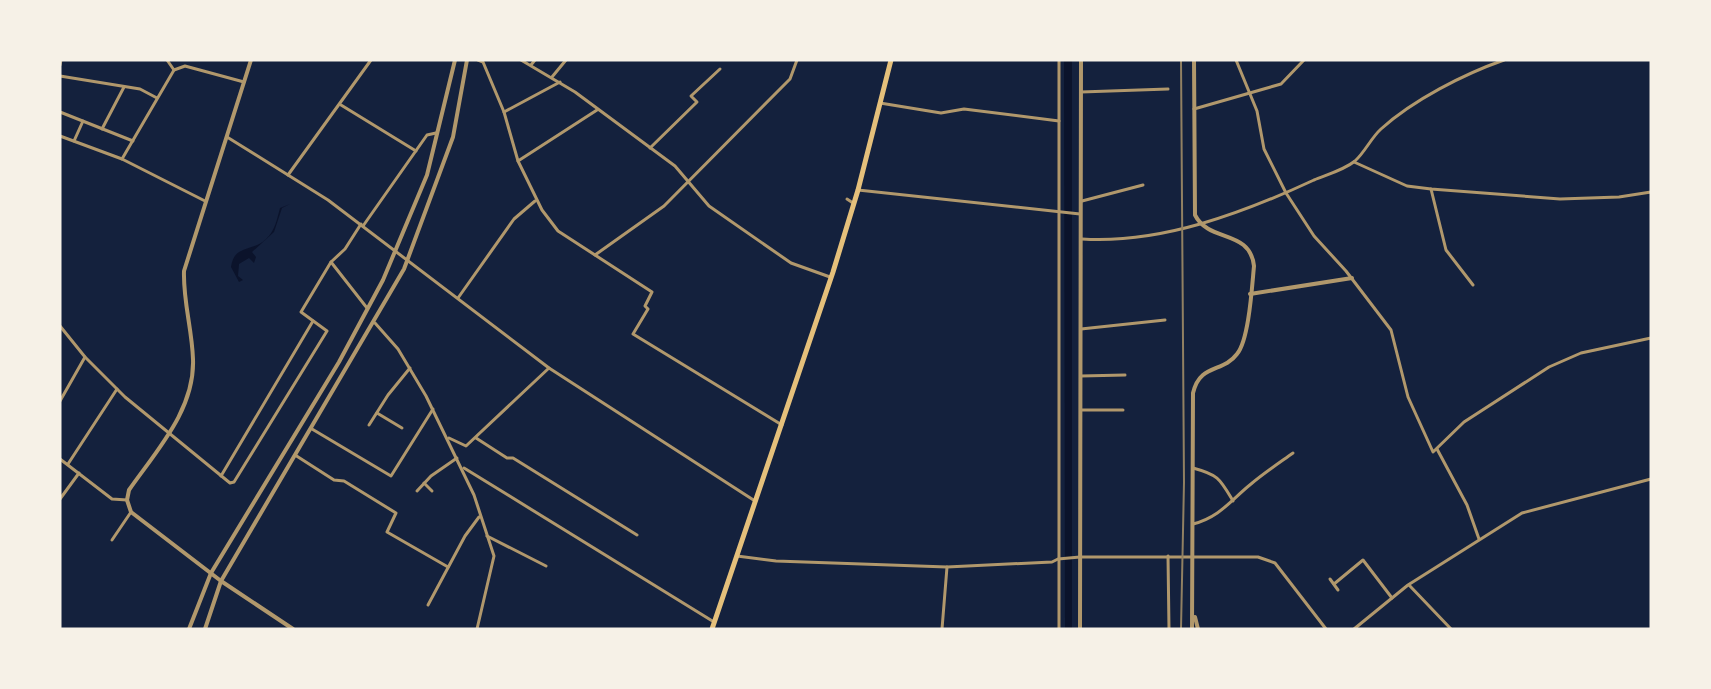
<svg xmlns="http://www.w3.org/2000/svg" width="1711" height="689" viewBox="0 0 1711 689" font-family="Raleway,sans-serif">
<rect width="100%" height="100%" fill="#14213d"/>
<!-- water -->
<g fill="#0b132b">
<path d="M1064 60H1072V629H1065Z"/>
<path d="M290 204 282 208 274 232 252 252 256 257 254 263 249 258 239 264 238 276 243 280 239 282 231 267C234 244 253 252 266 239 275 231 277 219 280 208Z"/>
</g>
<g fill="none" stroke-linecap="round" stroke-linejoin="round">
<!-- minor -->
<g stroke="#b1986c" stroke-width="3">
<path d="M167 60 174 70"/>
<path d="M478 60 483 62 504 112 518 161 542 210 558 231 652 292 645 306 648 309 633 334 782 425"/>
<path d="M521 60 575 92 675 166 709 206 791 263 830 277"/>
<path d="M1059 60V629"/>
<path d="M1236 60 1257 111 1264 149 1286 193 1314 236 1346 271 1391 330 1408 397 1433 452 1464 422 1549 367 1581 353 1651 338"/>
<path d="M60 65 61 60"/>
<path d="M531 65 535 60"/>
<path d="M60 76 140 89 157 98"/>
<path d="M552 77 566 60"/>
<path d="M1081 92 1168 89"/>
<path d="M880 103 941 113 964 109 1059 121"/>
<path d="M341 105 416 151"/>
<path d="M1194 109 1281 84 1304 60"/>
<path d="M60 112 133 141"/>
<path d="M504 112 560 82"/>
<path d="M102 129 124 87"/>
<path d="M60 136 122 159 205 201"/>
<path d="M227 137 328 200 549 368 755 501"/>
<path d="M74 141 83 121"/>
<path d="M650 148 697 102 691 96 720 69"/>
<path d="M122 159 174 70 185 66 244 82"/>
<path d="M518 161 597 110"/>
<path d="M1354 162 1407 186 1431 189 1560 199 1619 197 1651 192"/>
<path d="M288 175 371 60"/>
<path d="M1431 189 1446 250 1473 285"/>
<path d="M858 190 1080 214"/>
<path d="M847 199 853 203"/>
<path d="M1082 201 1143 185"/>
<path d="M363 226 427 135 436 133"/>
<path d="M1082 239C1161 244 1243 213 1314 180 1326 175 1344 170 1355 161 1365 152 1371 138 1381 129 1413 100 1464 74 1504 60"/>
<path d="M595 255 664 206 790 79 797 60"/>
<path d="M331 262 367 308"/>
<path d="M458 298 514 219 535 201"/>
<path d="M375 323 398 349 426 396 474 495 494 556 477 629"/>
<path d="M60 326 85 357 125 397 230 483 234 482 327 331 301 312 331 262 345 249 361 224"/>
<path d="M1081 329 1165 320"/>
<path d="M1081 376 1125 375"/>
<path d="M60 401 85 357"/>
<path d="M1081 410H1123"/>
<path d="M377 413 402 428"/>
<path d="M369 425 388 395 410 368"/>
<path d="M312 429 391 476 433 409"/>
<path d="M449 438 466 446 549 368"/>
<path d="M476 438 507 458H513L637 535"/>
<path d="M1437 449 1467 505 1479 539"/>
<path d="M295 455 334 480 344 481 396 513 387 532 448 567"/>
<path d="M60 459 112 499 127 500"/>
<path d="M68 464 117 389"/>
<path d="M464 468 714 622"/>
<path d="M1193 468C1219 475 1220 479 1233 501"/>
<path d="M221 476 313 321"/>
<path d="M424 483 432 491"/>
<path d="M417 491 431 476 457 458"/>
<path d="M60 499 79 473"/>
<path d="M1193 524C1220 517 1231 500 1251 484 1264 473 1279 463 1293 453"/>
<path d="M487 536 546 566"/>
<path d="M112 540 131 512"/>
<path d="M737 556 776 561 947 567 1052 562 1058 559 1080 557H1258L1275 563 1326 629"/>
<path d="M1168 556 1169 629"/>
<path d="M1330 579 1338 590"/>
<path d="M1334 584 1363 560 1392 598"/>
<path d="M1409 585 1451 629"/>
<path d="M428 605 465 536 479 517"/>
<path d="M942 629 947 567"/>
<path d="M1354 629 1408 585 1522 513 1651 479"/>
</g>
<!-- tertiary -->
<g stroke="#b1986c" stroke-width="4">
<path d="M251 60 184 271C183 301 192 329 193 359 195 410 156 451 129 490L127 500 131 512 221 581 293 629"/>
<path d="M1250 294 1352 278"/>
<path d="M1195 617 1198 629"/>
<path d="M189 629 211 573 339 362 383 280 427 175 455 60"/>
<path d="M205 629 221 581 404 269 453 137 467 60"/>
<path d="M1080 629 1081 60"/>
<path d="M1192 629 1193 393C1200 363 1223 373 1237 354 1249 340 1252 286 1254 266 1250 229 1209 243 1195 215L1194 60"/>
</g>
<!-- primary -->
<path stroke="#e5c07b" stroke-width="5" d="M712 629 833 272 858 190 891 60"/>
<!-- rail -->
<path stroke="#918062" stroke-width="2" d="M1181 629 1184 482 1181 60"/>
</g>
<!-- border -->
<rect width="1711" height="689" fill="none" stroke="#f6f1e7" stroke-width="123"/>
</svg>
